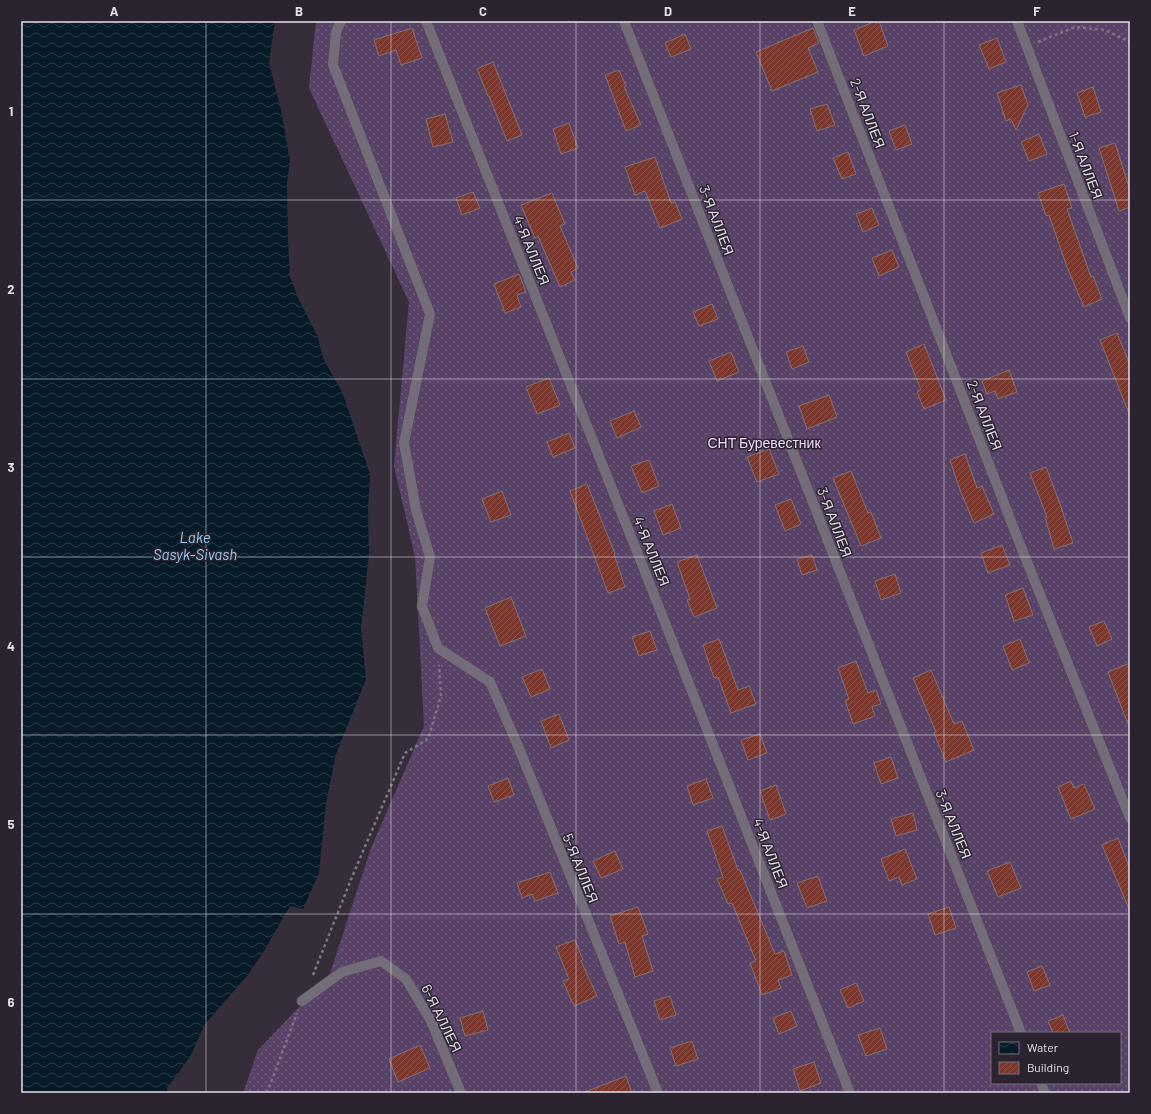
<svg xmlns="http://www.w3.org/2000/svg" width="1151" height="1114" viewBox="0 0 1151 1114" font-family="Barlow,sans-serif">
<defs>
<pattern id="garden-dots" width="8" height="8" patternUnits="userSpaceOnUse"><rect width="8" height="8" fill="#594268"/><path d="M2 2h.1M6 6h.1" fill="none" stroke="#715d7e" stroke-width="1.8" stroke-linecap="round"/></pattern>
<pattern id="water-waves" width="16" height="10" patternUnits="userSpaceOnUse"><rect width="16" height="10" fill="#061a28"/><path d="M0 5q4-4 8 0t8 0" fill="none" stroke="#2a3b47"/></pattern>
<pattern id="building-hatch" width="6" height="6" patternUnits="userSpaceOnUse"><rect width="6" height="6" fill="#7a372e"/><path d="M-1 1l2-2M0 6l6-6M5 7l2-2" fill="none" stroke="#8d544c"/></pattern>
</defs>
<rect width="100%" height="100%" fill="#352d3a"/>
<!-- garden -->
<path fill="url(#garden-dots)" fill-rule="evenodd" d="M316 21H1130V1093H243L258 1050 329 976 371 848 424 726 415 557 394 466 409 302 309 88ZM992 1033H1120V1083H992Z"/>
<!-- water -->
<path fill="url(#water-waves)" d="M21 21H275L269 63 281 110 290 161 287 183 288 241 290 277 299 300 317 335 324 360 342 392 370 474 368 508 369 554 361 628 366 679 336 754 326 803 319 873 303 909 290 906 264 951 247 976 205 1024 190 1057 167 1088 168 1093H21Z"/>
<!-- building -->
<g fill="url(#building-hatch)" stroke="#85726f">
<path d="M876 21H879L888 46 864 56 854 30Z"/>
<path d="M412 28 422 58 401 65 396 50 379 56 374 40Z"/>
<path d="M813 28 819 43 808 48 818 72 772 91 756 52Z"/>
<path d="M685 34 691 49 671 57 665 43Z"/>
<path d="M997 38 1006 62 989 69 979 45Z"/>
<path d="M493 62 522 135 507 141 489 96H488L477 69Z"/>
<path d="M619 70 626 86 624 87 641 125 626 131 605 75Z"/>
<path d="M1021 85 1028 105 1016 130 1011 119 1006 121 997 93Z"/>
<path d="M1093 87 1101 112 1085 117 1077 93Z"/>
<path d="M827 104 835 125 817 131 810 109Z"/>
<path d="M445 114 453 142 433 147 426 119Z"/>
<path d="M569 123 578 148 561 154 553 129Z"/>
<path d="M905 125 912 144 896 150 889 131Z"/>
<path d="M1039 134 1047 154 1029 161 1021 142Z"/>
<path d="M1115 143 1130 190V207L1119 211 1099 148Z"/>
<path d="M848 152 856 174 842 179 833 158Z"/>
<path d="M655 157 671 203 675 202 682 219 660 228 645 191 635 195 625 167Z"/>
<path d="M1064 184 1072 208 1067 209 1091 277 1093 276 1102 299 1084 307 1067 267 1049 215 1046 216 1038 193Z"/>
<path d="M473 192 480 208 462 215 456 198Z"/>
<path d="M552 193 565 224 560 226 578 268 571 272 575 280 560 287 538 236 535 238 521 205Z"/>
<path d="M872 208 879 225 863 232 856 214Z"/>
<path d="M892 250 899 267 879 276 872 258Z"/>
<path d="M519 274 526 292 517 295 521 307 505 313 494 284Z"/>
<path d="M712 304 718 319 699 326 693 312Z"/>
<path d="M1117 333 1130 365V416L1100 340Z"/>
<path d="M924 344 946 400 924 409 917 392 921 390 906 352Z"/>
<path d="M803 346 809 362 792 369 786 352Z"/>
<path d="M731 352 739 372 717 381 709 361Z"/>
<path d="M1009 370 1017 392 998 399 995 391 987 394 982 381Z"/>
<path d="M549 378 560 405 537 414 526 387Z"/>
<path d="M829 395 837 417 807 429 799 406Z"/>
<path d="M634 411 641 427 617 438 610 421Z"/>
<path d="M569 433 575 448 553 457 547 442Z"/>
<path d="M769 449 779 474 757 482 747 457Z"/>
<path d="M965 454 977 488 982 486 994 514 974 523 960 490 950 460Z"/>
<path d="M649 460 659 486 642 493 631 466Z"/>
<path d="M1046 467 1060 504 1073 543 1054 549 1045 517H1047L1030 473Z"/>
<path d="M851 471 868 513 871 512 881 538 861 546 833 478Z"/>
<path d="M587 484 615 554H614L625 587 608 593 570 491Z"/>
<path d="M502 491 511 515 491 522 482 499Z"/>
<path d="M791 499 801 524 785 531 775 505Z"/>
<path d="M672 504 681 528 663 535 654 511Z"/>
<path d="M1002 545 1010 565 988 573 981 553Z"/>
<path d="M697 555 717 608 694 617 687 600 690 599 677 562Z"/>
<path d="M812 555 817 570 802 575 797 559Z"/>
<path d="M895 574 901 593 881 600 875 581Z"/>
<path d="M1023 588 1033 615 1014 621 1005 595Z"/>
<path d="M511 597 526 636 500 646 485 608Z"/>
<path d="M1104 621 1112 639 1097 646 1089 627Z"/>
<path d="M650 631 657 650 639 656 632 637Z"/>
<path d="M719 639 738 690 749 686 756 704 731 713 718 677 714 678 703 645Z"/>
<path d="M1020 639 1029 663 1012 670 1003 646Z"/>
<path d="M856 661 868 693 876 690 881 704 872 707 875 716 853 724 845 700 849 699 838 668Z"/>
<path d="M1130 663V724H1128L1108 672Z"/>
<path d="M542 669 550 689 531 697 522 677Z"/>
<path d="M931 670 954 724 962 721 974 750 946 762 934 733 936 732 913 678Z"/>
<path d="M559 714 569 740 551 748 541 721Z"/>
<path d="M760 734 767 753 748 760 741 740Z"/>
<path d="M891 757 898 778 881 784 874 763Z"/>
<path d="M508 778 514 795 494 802 488 786Z"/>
<path d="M706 779 713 798 693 805 687 786Z"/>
<path d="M1071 781 1074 788 1084 784 1095 809 1071 819 1058 787Z"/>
<path d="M776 785 786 814 770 820 760 791Z"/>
<path d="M913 813 917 830 896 836 891 819Z"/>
<path d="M722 826 738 870H740L775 954 784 951 792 975 778 980 781 988 762 995 750 963 756 961 732 903 728 904 717 879 723 877 707 831Z"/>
<path d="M1118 838 1130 869V911L1102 845Z"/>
<path d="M905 849 917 879 902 885 899 877 889 881 881 859Z"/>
<path d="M615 851 623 869 601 878 593 861Z"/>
<path d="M1010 862 1021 888 998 897 987 871Z"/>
<path d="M550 872 558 893 535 901 532 894 522 898 517 883Z"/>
<path d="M818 876 827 901 807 908 797 883Z"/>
<path d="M638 907 648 934 642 936 653 971 635 977 625 942 619 944 610 916Z"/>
<path d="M949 907 956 928 935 935 928 914Z"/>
<path d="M575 940 583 960 581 961 597 996 574 1006 563 981 569 979 556 947Z"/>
<path d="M1042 966 1050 985 1034 991 1027 972Z"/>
<path d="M856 983 864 1001 848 1008 840 990Z"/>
<path d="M670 996 676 1015 660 1020 654 1001Z"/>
<path d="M483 1011 488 1030 465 1036 460 1018Z"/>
<path d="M791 1011 797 1026 779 1034 773 1018Z"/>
<path d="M1063 1015 1070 1033H1053L1048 1021Z"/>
<path d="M880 1028 887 1049 866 1056 858 1035Z"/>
<path d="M692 1041 698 1059 676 1066 670 1048Z"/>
<path d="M420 1045 430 1068 398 1082 389 1059Z"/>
<path d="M814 1062 821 1083 800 1091 793 1069Z"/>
<path d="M626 1076 632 1093H586L585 1092Z"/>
</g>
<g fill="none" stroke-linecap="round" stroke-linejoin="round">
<defs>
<g id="lane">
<path d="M341 21 336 32 333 65 430 314 404 443 416 510 430 557 422 606 438 648 490 682 518 746 658 1093"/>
<path d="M426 21 649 582 850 1093"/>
<path d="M624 21 1021 1033"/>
<path d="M817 21 1023 552 1130 818"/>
<path d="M1017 21 1130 318"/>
<path d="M302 1001 342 972 381 961 406 979 431 1021 461 1093"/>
<path d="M1041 1083 1045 1093"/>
</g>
</defs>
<!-- lane casing -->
<use href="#lane" stroke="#504a55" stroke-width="11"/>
<!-- path -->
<g stroke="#7d7782" stroke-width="2.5" stroke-dasharray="3 3" stroke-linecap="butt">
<path d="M1038 42 1075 27 1105 30 1130 42"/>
<path d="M313 975 352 877 405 753 428 739 441 696 439 665"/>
<path d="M267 1093 297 1013"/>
</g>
<!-- lane -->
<use href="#lane" stroke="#756c7a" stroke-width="10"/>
</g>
<!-- grid -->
<path fill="none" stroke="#e4dfe8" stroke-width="1" stroke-opacity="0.55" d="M206 21V1093M391 21V1093M576 21V1093M760 21V1093M944 21V1093M21 200H1130M21 379H1130M21 557H1130M21 735H1130M21 914H1130"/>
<g text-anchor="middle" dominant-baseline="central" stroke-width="3" stroke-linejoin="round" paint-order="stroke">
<!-- street labels -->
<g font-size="14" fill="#e4dfe8" stroke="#2b2330">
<text transform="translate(868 113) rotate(69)">2-Я АЛЛЕЯ</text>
<text transform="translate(1086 165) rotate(69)">1-Я АЛЛЕЯ</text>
<text transform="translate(717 220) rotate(69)">3-Я АЛЛЕЯ</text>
<text transform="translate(532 250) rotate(68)">4-Я АЛЛЕЯ</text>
<text transform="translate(985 415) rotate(69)">2-Я АЛЛЕЯ</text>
<text transform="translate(835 522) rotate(69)">3-Я АЛЛЕЯ</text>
<text transform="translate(652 551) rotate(68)">4-Я АЛЛЕЯ</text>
<text transform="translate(954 824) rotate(68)">3-Я АЛЛЕЯ</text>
<text transform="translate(771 853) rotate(69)">4-Я АЛЛЕЯ</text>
<text transform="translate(581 868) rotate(68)">5-Я АЛЛЕЯ</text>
<text transform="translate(442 1018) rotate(64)">6-Я АЛЛЕЯ</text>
</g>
<!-- park labels -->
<g font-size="14" fill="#edd8fa" stroke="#2b2330">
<text x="764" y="442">СНТ Буревестник</text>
</g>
<!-- water labels -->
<g font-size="15" font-style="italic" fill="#98cbf1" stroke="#2b2330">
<text x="195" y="537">Lake<tspan x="195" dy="17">Sasyk-Sivash</tspan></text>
</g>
</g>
<!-- border -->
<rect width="1151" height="1114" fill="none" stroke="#2b2330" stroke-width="44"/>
<!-- legend -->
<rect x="991" y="1032" width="130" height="52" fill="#2b2330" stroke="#756e7a"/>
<rect x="999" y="1042" width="20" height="12" fill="url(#water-waves)" stroke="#756e7a"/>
<text x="1027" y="1052" font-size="12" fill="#e4dfe8">Water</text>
<rect x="999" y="1062" width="20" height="12" fill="url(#building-hatch)" stroke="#756e7a"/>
<text x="1027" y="1072" font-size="12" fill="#e4dfe8">Building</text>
<rect x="22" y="22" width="1107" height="1070" fill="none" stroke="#e4dfe8" stroke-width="1.5"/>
<g font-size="13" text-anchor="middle" font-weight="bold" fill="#e4dfe8">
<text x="114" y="16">A</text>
<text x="299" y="16">B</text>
<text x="483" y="16">C</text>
<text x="668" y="16">D</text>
<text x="852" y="16">E</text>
<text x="1037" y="16">F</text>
<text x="11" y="116">1</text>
<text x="11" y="294">2</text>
<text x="11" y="472">3</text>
<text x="11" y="651">4</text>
<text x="11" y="829">5</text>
<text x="11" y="1007">6</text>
</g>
</svg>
